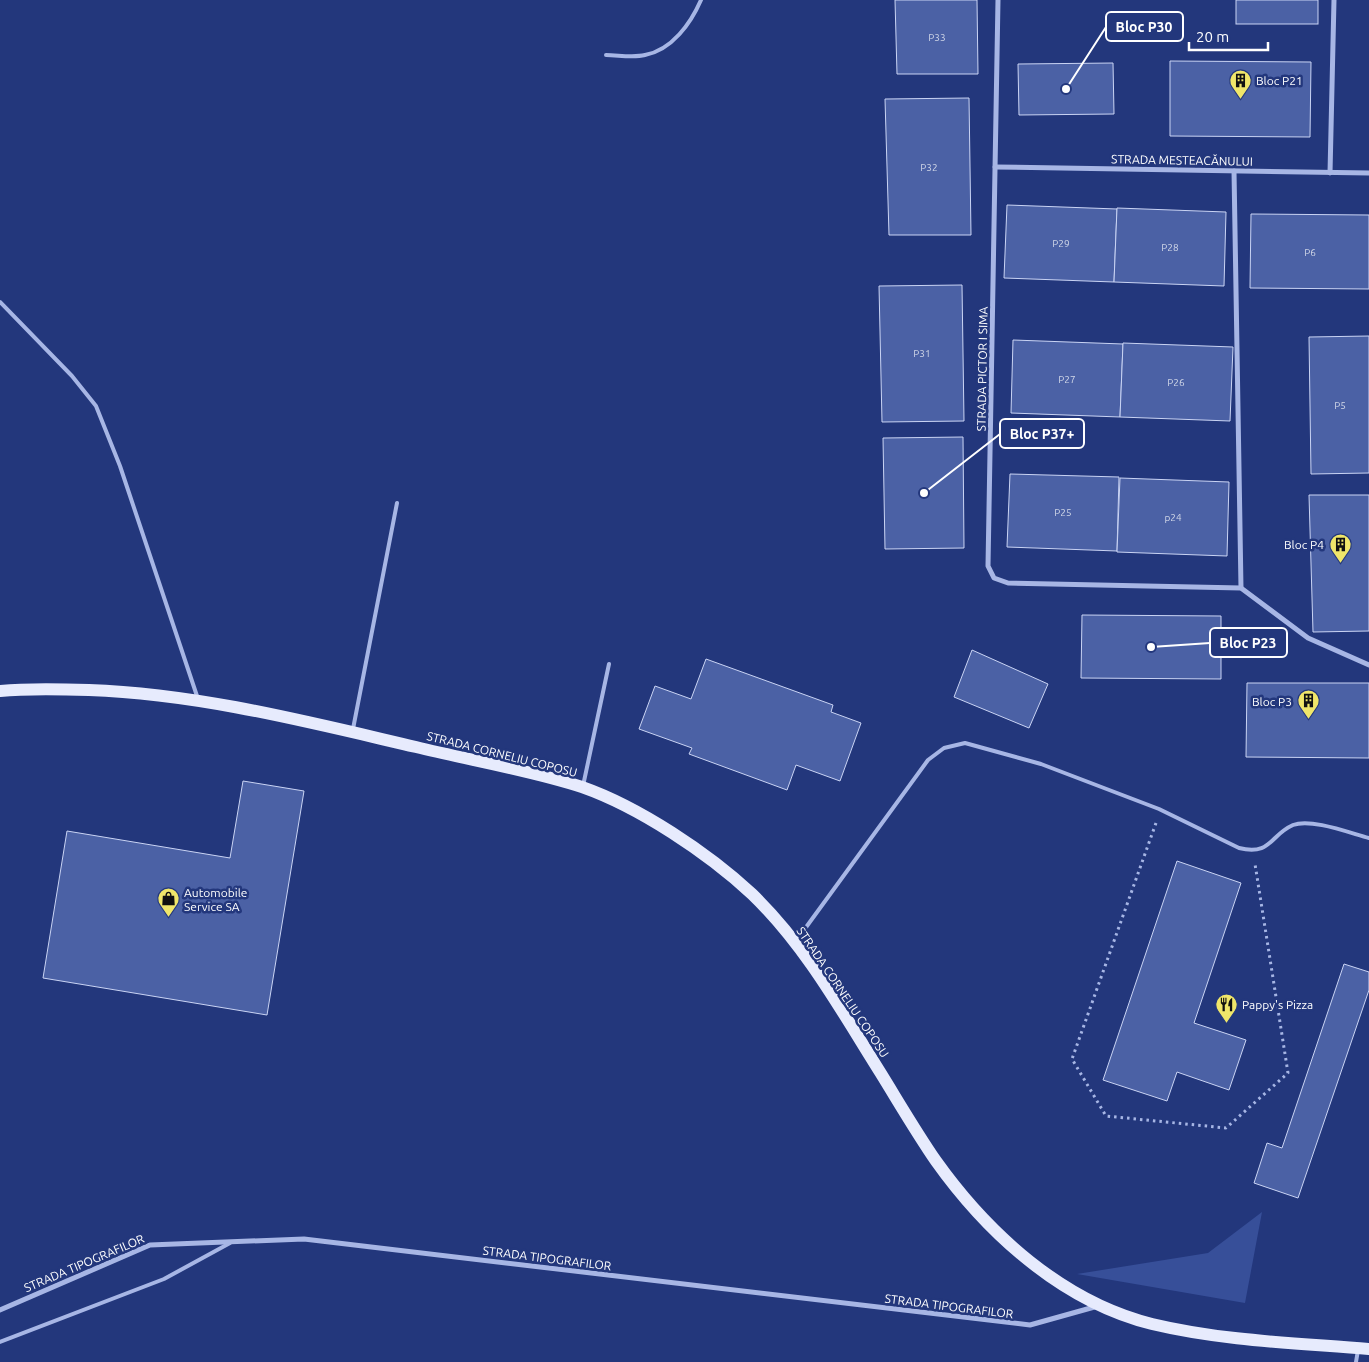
<svg xmlns="http://www.w3.org/2000/svg" width="1369" height="1362" viewBox="0 0 1369 1362" font-family="Ubuntu,sans-serif">
<rect width="100%" height="100%" fill="#23377c"/>
<!-- green -->
<path fill="#374f99" d="M1262 1212 1245 1303 1077 1274 1208 1253Z"/>
<!-- building -->
<g fill="#4b61a5" stroke="#cad4f4">
<path d="M895 0H977L978 74H897Z"/>
<rect x="1236" y="0" width="82" height="24"/>
<path d="M1170 61 1311 62 1310 137 1170 136Z"/>
<path d="M1113 63 1114 114 1019 115 1018 64Z"/>
<path d="M969 98 971 235H889L885 99Z"/>
<path d="M1007 205 1117 209 1114 282 1004 278Z"/>
<path d="M1117 208 1226 212 1224 286 1114 282Z"/>
<path d="M1251 214 1369 215V289L1250 288Z"/>
<path d="M962 285 964 421 882 422 879 286Z"/>
<path d="M1369 336V473L1311 474 1309 337Z"/>
<path d="M1013 340 1123 344 1120 417 1011 413Z"/>
<path d="M1123 343 1233 347 1230 421 1120 417Z"/>
<path d="M963 437 964 548 885 549 883 438Z"/>
<path d="M1010 474 1119 477 1117 551 1007 547Z"/>
<path d="M1120 478 1229 482 1227 556 1117 552Z"/>
<path d="M1309 495H1369V631L1313 632Z"/>
<path d="M1082 615 1221 616V679L1081 678Z"/>
<path d="M972 650 1048 684 1029 728 954 697Z"/>
<path d="M706 659 833 705 831 712 861 723 840 781 796 765 787 790 689 754 692 748 639 729 655 686 691 699Z"/>
<path d="M1247 683H1369V758L1246 757Z"/>
<path d="M243 781 304 791 267 1015 43 978 67 831 230 858Z"/>
<path d="M1177 861 1241 883 1194 1023 1246 1040 1229 1090 1177 1072 1167 1101 1103 1080Z"/>
<path d="M1344 964 1369 972V990L1298 1198 1254 1183 1267 1143 1282 1148Z"/>
</g>
<g fill="none" stroke-linecap="round" stroke-linejoin="round">
<!-- path -->
<path stroke="#a7b6e5" stroke-width="3" stroke-dasharray="2.5 4" stroke-linecap="butt" d="M1156 823 1072 1059 1106 1116 1226 1128 1288 1073 1255 864"/>
<!-- lane -->
<g stroke="#a7b6e5" stroke-width="4">
<path d="M606 55C618 55 633 58 645 55 672 50 691 23 701 0"/>
<path d="M0 302 72 376 96 406 120 466 198 699"/>
<path d="M353 729 397 503"/>
<path d="M583 786 609 664"/>
<path d="M796 941 928 760 944 748 965 743 1041 764 1159 809 1239 848C1271 856 1270 835 1293 825 1311 818 1350 833 1369 838"/>
<path d="M0 1342 164 1279 230 1243"/>
<path d="M1356 1362 1358 1350"/>
</g>
<!-- street -->
<g stroke="#a7b6e5" stroke-width="5">
<path d="M998 0 988 566 994 578 1008 583 1241 588 1308 638 1369 665"/>
<path d="M995 167 1369 173"/>
<path d="M1234 171 1241 588"/>
<path d="M1330 173 1334 0"/>
<path d="M0 1310 150 1245 304 1239 1030 1325 1098 1306"/>
</g>
<!-- primary -->
<path stroke="#e7ebfd" stroke-width="12" d="M0 691C29 688 60 689 89 690 200 694 308 722 416 747 469 760 530 770 582 787 639 807 708 853 752 894 805 945 841 1010 880 1072 898 1101 916 1132 936 1161 988 1234 1063 1302 1152 1324 1223 1341 1296 1343 1369 1349"/>
</g>
<!-- icons -->
<defs>
<symbol id="building-pin" viewBox="-11 -11 22 30"><path d="M0 17L-7.5 6A9.5 9.5 0 1 1 7.5 6Z" fill="#f0e66a" stroke="#23377c"/><path d="M-4-6H4V6H1V3H-1V6H-4ZM-2.5-4.3h1.7v1.8h-1.7ZM.8-4.3h1.7v1.8H.8ZM-2.5-1h1.7V.8h-1.7ZM.8-1h1.7V.8H.8Z" fill="#111"/></symbol>
<symbol id="shop-pin" viewBox="-11 -11 22 30"><path d="M0 17L-7.5 6A9.5 9.5 0 1 1 7.5 6Z" fill="#f0e66a" stroke="#23377c"/><path d="M-5-2.5h2.3a2.7 3.5 0 0 1 5.4 0H5L5.5 6h-11ZM-1.5-2.5h3a1.5 2.3 0 0 0-3 0Z" fill="#111"/></symbol>
<symbol id="restaurant-pin" viewBox="-11 -11 22 30"><path d="M0 17L-7.5 6A9.5 9.5 0 1 1 7.5 6Z" fill="#f0e66a" stroke="#23377c"/><path d="M-5-6h1v4h1v-4h1v4h1v-4h1v5L-1.5 .5V6h-2V.5L-5-1ZM5-6V6H3V1.5H1.5Q1.5-4 5-6Z" fill="#111"/></symbol>
</defs>
<g fill-rule="evenodd">
<use href="#building-pin" x="1228" y="68" width="25" height="34"/>
<use href="#building-pin" x="1328" y="532" width="25" height="34"/>
<use href="#building-pin" x="1296" y="688" width="25" height="34"/>
<use href="#shop-pin" x="156" y="886" width="25" height="34"/>
<use href="#restaurant-pin" x="1214" y="992" width="25" height="34"/>
</g>
<g text-anchor="middle" dominant-baseline="central" stroke-width="5" stroke-linejoin="round" paint-order="stroke">
<!-- number labels -->
<g font-size="10" fill="#d2d8e8">
<text x="937" y="37">P33</text>
<text x="929" y="167">P32</text>
<text x="1061" y="243">P29</text>
<text x="1170" y="247">P28</text>
<text x="1310" y="252">P6</text>
<text x="922" y="353">P31</text>
<text x="1067" y="379">P27</text>
<text x="1176" y="382">P26</text>
<text x="1340" y="405">P5</text>
<text x="1063" y="512">P25</text>
<text x="1173" y="517">p24</text>
</g>
<!-- poi labels -->
<g font-size="12" fill="#fff" stroke="#23377c" text-anchor="start">
<text x="1256" y="80">Bloc P21</text>
<text x="1324" y="544" text-anchor="end">Bloc P4</text>
<text x="1292" y="701" text-anchor="end">Bloc P3</text>
<text x="184" y="892">Automobile<tspan x="184" dy="14">Service SA</tspan></text>
<text x="1242" y="1004">Pappy's Pizza</text>
</g>
<!-- street labels -->
<g font-size="12" fill="#fff" stroke="#23377c">
<text transform="translate(1182 160) rotate(1)">STRADA MESTEACĂNULUI</text>
<text transform="translate(982 369) rotate(-89)">STRADA PICTOR I SIMA</text>
<text transform="translate(502 754) rotate(14)">STRADA CORNELIU COPOSU</text>
<text transform="translate(843 992) rotate(56)">STRADA CORNELIU COPOSU</text>
<text transform="translate(547 1258) rotate(7)">STRADA TIPOGRAFILOR</text>
<text transform="translate(84 1263) rotate(-23)">STRADA TIPOGRAFILOR</text>
<text transform="translate(949 1306) rotate(7)">STRADA TIPOGRAFILOR</text>
</g>
</g>
<!-- callouts -->
<path fill="none" stroke="#fff" stroke-width="2" d="M1066 89L1106 27M924 493L1000 434M1151 647L1210 643"/>
<g fill="#fff" stroke="#23377c" stroke-width="2">
<circle cx="1066" cy="89" r="5"/>
<circle cx="924" cy="493" r="5"/>
<circle cx="1151" cy="647" r="5"/>
</g>
<g fill="#23377c" stroke="#fff" stroke-width="2">
<rect x="1106" y="12" width="77" height="29" rx="5"/>
<rect x="1000" y="419" width="84" height="29" rx="5"/>
<rect x="1210" y="628" width="77" height="29" rx="5"/>
</g>
<g font-size="14" text-anchor="middle" font-weight="bold" fill="#fff">
<text x="1144" y="32">Bloc P30</text>
<text x="1042" y="439">Bloc P37+</text>
<text x="1248" y="648">Bloc P23</text>
</g>
<!-- scale -->
<path d="M1189 42v8h79v-8" fill="none" stroke="#ffffff" stroke-width="2.5"/>
<text x="1196" y="42" font-size="15" fill="#ffffff" stroke="#23377c" stroke-width="4" paint-order="stroke">20 m</text>
</svg>
